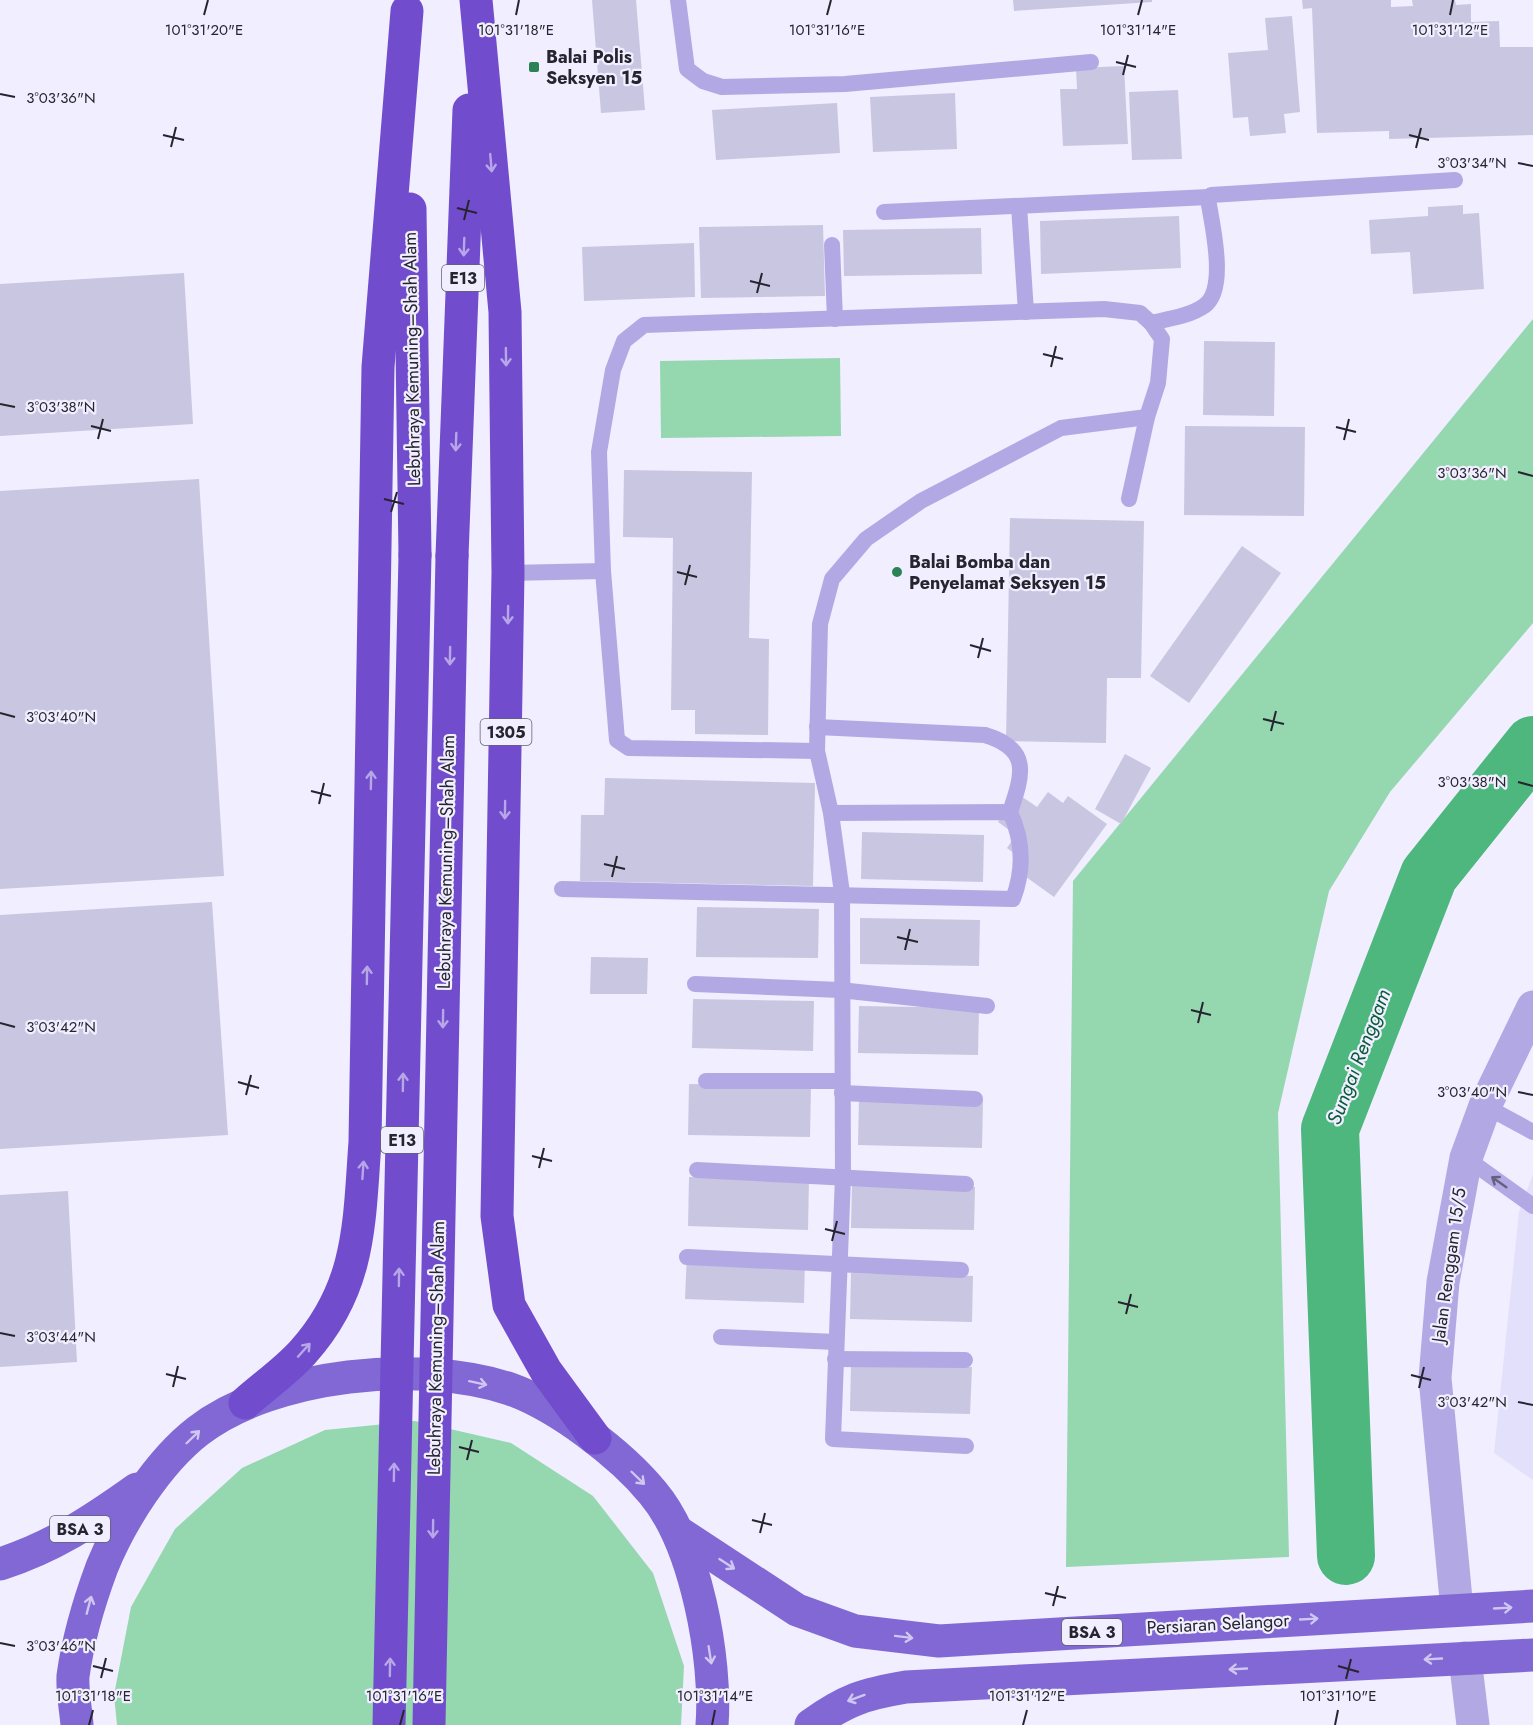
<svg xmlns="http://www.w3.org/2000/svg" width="1533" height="1725" viewBox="0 0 1533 1725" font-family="Jost,sans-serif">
<rect width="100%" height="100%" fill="#f0eeff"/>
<!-- built -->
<path fill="#e3e0fc" d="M1533 1174V1480L1494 1453 1519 1212Z"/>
<!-- green -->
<g fill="#95d7af">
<path d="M1533 319V623L1390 792 1329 891 1278 1113 1289 1557 1066 1567 1073 881Z"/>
<path d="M840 358 841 436 661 438 660 361Z"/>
<path d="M415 1421 511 1443 593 1496 653 1573 684 1666 681 1725H117L114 1695 131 1607 175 1529 242 1468 325 1430Z"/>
</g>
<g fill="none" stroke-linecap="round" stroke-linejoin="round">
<!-- river -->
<path stroke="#4db77e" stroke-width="58" d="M1346 1556 1330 1129 1429 875 1533 745"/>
</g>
<!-- building -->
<g fill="#c9c6e1">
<path d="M592 0H636L645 110 601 113Z"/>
<path d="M1013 0H1152V2L1014 11Z"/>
<path d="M1302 0H1391V7L1413 6 1412 0H1455L1456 5 1471 4V22L1499 21 1500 47H1533V135L1389 139V131L1317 133 1312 8 1303 9Z"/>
<path d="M1292 16 1300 112 1284 114 1286 133 1250 136 1248 117 1233 118 1228 53 1268 50 1265 18Z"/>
<path d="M1124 66 1128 144 1063 146 1060 89H1077L1076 68Z"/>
<path d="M1178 90 1182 159 1132 160 1129 92Z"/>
<path d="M955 93 957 149 873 152 870 97Z"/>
<path d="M837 103 840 153 716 160 712 110Z"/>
<path d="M1463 205V214L1479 213 1484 289 1413 294 1410 252 1371 254 1369 220 1428 216V207Z"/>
<path d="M1179 216 1181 268 1041 274 1040 221Z"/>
<path d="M823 225 825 296 701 298 699 227Z"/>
<path d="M981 228 982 274 844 276 843 230Z"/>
<path d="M694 243 695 297 584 301 582 247Z"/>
<path d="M184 273 193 424 0 436V284Z"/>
<path d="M1204 341 1275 342 1274 416 1203 415Z"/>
<path d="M1185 426 1305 427 1304 516 1184 515Z"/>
<path d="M624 470 752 472 749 638 769 639 768 735 695 734V710H671L673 538 623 537Z"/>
<path d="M199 479 224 876 0 889V491Z"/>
<path d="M1010 518 1144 521 1141 678H1107L1106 743 1006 741Z"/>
<path d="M1242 546 1281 573 1189 703 1150 676Z"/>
<path d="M1125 754 1151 768 1121 824 1095 809Z"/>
<path d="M605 778 815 783 813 886 580 881 581 815H604Z"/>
<path d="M1048 792 1063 803 1068 796 1107 824 1054 897 1015 869 1022 859 1007 848 1016 835 998 822 1018 794 1037 807Z"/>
<path d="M862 832 984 835 983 882 861 879Z"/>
<path d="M212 902 228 1135 0 1149V915Z"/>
<path d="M697 907 819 909 818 958 696 957Z"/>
<path d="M860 918 980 920 979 966 860 964Z"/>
<path d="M591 957 648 958 647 994H590Z"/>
<path d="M693 999 814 1001 813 1051 692 1048Z"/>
<path d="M859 1006 979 1008 978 1055 858 1053Z"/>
<path d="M689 1084 811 1086 810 1137 688 1135Z"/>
<path d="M859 1098 983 1100 982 1148 858 1145Z"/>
<path d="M689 1177 809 1179 808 1230 688 1226Z"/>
<path d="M852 1184 975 1187 974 1230 851 1228Z"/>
<path d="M68 1191 77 1362 0 1367V1195Z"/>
<path d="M687 1253 805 1256 804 1303 685 1299Z"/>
<path d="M851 1273 973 1276 972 1322 850 1319Z"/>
<path d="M851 1364 972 1367 970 1414 850 1411Z"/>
</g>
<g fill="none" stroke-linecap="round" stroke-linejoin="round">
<!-- lane -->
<g stroke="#b2a9e4" stroke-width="16">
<path d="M678 0 687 69 703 81 722 87 845 84 1091 62"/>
<path d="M1019 206 1026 312"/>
<path d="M884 212 1209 197"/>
<path d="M832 245 835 319"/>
<path d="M1151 323C1168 319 1190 316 1204 306 1228 290 1212 224 1208 199L1211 195 1455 180"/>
<path d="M508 573 603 571"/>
<path d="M817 727 985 735C1031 749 1023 774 1010 812"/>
<path d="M817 751 629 748 617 740 603 571 599 452 613 370 624 341 644 325 1104 309 1140 313 1151 323 1162 339 1158 383 1147 417 1129 499"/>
<path d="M562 889 1013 899C1024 870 1023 840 1010 812L831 813"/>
<path d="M695 984 840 990 987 1006"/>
<path d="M706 1081H842"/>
<path d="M842 1093 975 1099"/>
<path d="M1485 1106 1533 1132"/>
<path d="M1466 1158 1533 1206"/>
<path d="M697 1170 966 1184"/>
<path d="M687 1257 961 1270"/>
<path d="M721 1337 836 1342"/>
<path d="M835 1359 965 1360"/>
<path d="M966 1446 833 1439 843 1176 842 893 831 813 817 751 820 624 832 579 866 539 921 501 1061 428 1147 417"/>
</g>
<!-- street -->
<g stroke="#b2a9e4" stroke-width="33">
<path d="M1457 1610 1435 1378 1443 1282 1466 1158 1485 1106 1533 1007"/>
<path d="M1465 1658 1473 1725"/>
</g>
<!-- primary -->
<g stroke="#8168d4" stroke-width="33">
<path d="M678 1532 797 1610 855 1631 939 1641 1533 1606"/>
<path d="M0 1564C53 1547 92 1521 137 1489"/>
<path d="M77 1725C76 1710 72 1692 73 1676 78 1639 89 1602 102 1567 121 1520 158 1462 198 1431 274 1373 420 1359 510 1389 558 1406 621 1454 653 1493 696 1544 717 1660 712 1725"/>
<path d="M811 1725C846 1700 864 1694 906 1687L1533 1655"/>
</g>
<!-- highway -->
<g stroke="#714dcd" stroke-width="33">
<path d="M476 0 505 312 508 573 497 1216 509 1305 546 1371 595 1438"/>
<path d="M410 209 415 555"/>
<path d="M452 556 469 110"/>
<path d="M245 1403C264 1386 286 1371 303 1352 361 1287 359 1224 365 1142L378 367 407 11"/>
</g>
<!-- highway-bridge -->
<g stroke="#714dcd" stroke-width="33">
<path d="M389 1725 415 555"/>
<path d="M429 1725 452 556"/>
</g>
</g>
<!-- one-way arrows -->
<defs><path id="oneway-shaft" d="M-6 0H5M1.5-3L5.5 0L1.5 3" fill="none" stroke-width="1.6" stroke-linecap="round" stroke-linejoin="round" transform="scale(1.5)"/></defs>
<g stroke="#b7a6e8">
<use href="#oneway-shaft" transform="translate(491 163) rotate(85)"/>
<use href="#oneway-shaft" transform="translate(464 247) rotate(92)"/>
<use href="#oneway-shaft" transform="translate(506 357) rotate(89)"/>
<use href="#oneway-shaft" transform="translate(456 442) rotate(92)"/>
<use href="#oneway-shaft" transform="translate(508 615) rotate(91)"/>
<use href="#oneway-shaft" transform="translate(450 656) rotate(91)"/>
<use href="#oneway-shaft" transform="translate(371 780) rotate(-89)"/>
<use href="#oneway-shaft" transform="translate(505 810) rotate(91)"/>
<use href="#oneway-shaft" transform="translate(367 975) rotate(-89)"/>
<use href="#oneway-shaft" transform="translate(443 1019) rotate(91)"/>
<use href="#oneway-shaft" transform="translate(403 1082) rotate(-89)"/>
<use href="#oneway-shaft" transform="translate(363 1170) rotate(-86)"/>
<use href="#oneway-shaft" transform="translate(399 1277) rotate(-89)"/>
<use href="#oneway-shaft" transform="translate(304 1350) rotate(-48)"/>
<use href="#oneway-shaft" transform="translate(394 1472) rotate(-89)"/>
<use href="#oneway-shaft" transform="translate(433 1529) rotate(91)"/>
<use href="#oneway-shaft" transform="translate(390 1667) rotate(-89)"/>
</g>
<use stroke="#656080" href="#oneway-shaft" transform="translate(1499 1182) rotate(-145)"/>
<g stroke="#cfc6f2">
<use href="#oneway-shaft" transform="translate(478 1383) rotate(12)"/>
<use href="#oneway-shaft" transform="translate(193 1437) rotate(-44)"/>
<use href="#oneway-shaft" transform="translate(638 1478) rotate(44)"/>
<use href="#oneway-shaft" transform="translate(727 1564) rotate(33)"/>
<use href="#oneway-shaft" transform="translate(89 1605) rotate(-75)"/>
<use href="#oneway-shaft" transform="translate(1503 1608) rotate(-3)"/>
<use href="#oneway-shaft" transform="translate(1309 1619) rotate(-3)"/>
<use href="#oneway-shaft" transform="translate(904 1637) rotate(7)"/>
<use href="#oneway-shaft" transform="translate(710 1655) rotate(81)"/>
<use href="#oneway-shaft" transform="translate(1433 1659) rotate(177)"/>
<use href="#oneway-shaft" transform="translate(1238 1669) rotate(177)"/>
<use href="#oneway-shaft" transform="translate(856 1698) rotate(160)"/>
</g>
<!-- ticks -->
<path fill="none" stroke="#26252f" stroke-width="2" d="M204 15 208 0M516 15 519 0M827 15 831 0M1138 15 1142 0M1450 15 1453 0M1116 62 1136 67M1123 75 1128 55M0 94 15 97M163 135 184 140M1409 135 1429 140M171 147 176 127M1416 148 1421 128M1518 163 1533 166M457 208 477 213M464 220 469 200M750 281 770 286M757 293 762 273M1043 354 1063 359M1051 367 1056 346M0 404 15 407M91 426 111 431M1336 427 1356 432M98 439 103 419M1344 440 1349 419M1518 472 1533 476M384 499 404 504M391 512 397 492M677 572 697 577M685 585 690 565M970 645 991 651M978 658 983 638M0 713 15 717M1263 719 1284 724M1271 731 1276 711M1518 782 1533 786M311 791 331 796M319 804 324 783M604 864 625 869M612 877 617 856M897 937 918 942M905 950 910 929M1191 1010 1211 1015M0 1023 15 1027M1198 1023 1203 1002M238 1082 259 1088M1518 1092 1533 1095M246 1095 251 1075M532 1156 552 1161M539 1168 544 1148M825 1229 845 1234M832 1241 837 1221M1118 1302 1138 1307M1126 1314 1131 1294M0 1333 15 1336M166 1374 186 1379M1411 1375 1431 1380M173 1387 178 1366M1419 1388 1424 1367M1518 1402 1533 1405M459 1447 479 1452M467 1460 472 1440M752 1520 772 1525M760 1533 765 1513M1045 1593 1066 1598M1053 1606 1058 1586M0 1643 15 1646M93 1666 113 1671M1338 1666 1359 1672M101 1678 106 1658M1346 1679 1351 1659M89 1725 93 1710M400 1725 404 1710M712 1725 715 1710M1023 1725 1027 1710M1335 1725 1338 1710"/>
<!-- markers -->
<g fill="#2b8255" stroke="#f0eeff" stroke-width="2">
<rect x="528" y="61" width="12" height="12" rx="3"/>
<circle cx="897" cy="572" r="6"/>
</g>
<g text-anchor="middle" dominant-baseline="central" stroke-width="4.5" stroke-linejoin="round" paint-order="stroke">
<!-- shield labels -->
<g fill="#f0eeff" stroke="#63616d" stroke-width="1.5">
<rect x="442" y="265" width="42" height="26" rx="4.5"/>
<rect x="480.5" y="719" width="51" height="26" rx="4.5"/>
<rect x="381" y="1127" width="42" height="26" rx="4.5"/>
<rect x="50" y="1516" width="60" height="26" rx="4.5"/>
<rect x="1062" y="1619" width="60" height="26" rx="4.5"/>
</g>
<g font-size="16" font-weight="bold" fill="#26252f">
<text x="463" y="278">E13</text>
<text x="506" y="732">1305</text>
<text x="402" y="1140">E13</text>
<text x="80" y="1529">BSA 3</text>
<text x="1092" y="1632">BSA 3</text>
</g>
<!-- poi labels -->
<g font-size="18" font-weight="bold" fill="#26252f" stroke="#f0eeff" text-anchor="start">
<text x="546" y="57">Balai Polis<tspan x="546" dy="21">Seksyen 15</tspan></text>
<text x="909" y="562">Balai Bomba dan<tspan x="909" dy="21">Penyelamat Seksyen 15</tspan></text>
</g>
<!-- street labels -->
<g font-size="18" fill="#26252f" stroke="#f0eeff">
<text transform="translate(412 359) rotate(-91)">Lebuhraya Kemuning–Shah Alam</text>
<text transform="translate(446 862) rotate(-89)">Lebuhraya Kemuning–Shah Alam</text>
<text transform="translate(1449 1265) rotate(-82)">Jalan Renggam 15/5</text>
<text transform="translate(436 1348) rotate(-89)">Lebuhraya Kemuning–Shah Alam</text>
<text transform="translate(1218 1624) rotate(-3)">Persiaran Selangor</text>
</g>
<!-- water labels -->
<g font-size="20" font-style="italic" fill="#085b37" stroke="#f0eeff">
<text transform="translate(1359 1057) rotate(-69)">Sungai Renggam</text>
</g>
</g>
<g font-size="15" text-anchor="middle" fill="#26252f" stroke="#f0eeff" stroke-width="4.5" stroke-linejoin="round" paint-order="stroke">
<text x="204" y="35">101°31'20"E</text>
<text x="516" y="35">101°31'18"E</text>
<text x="827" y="35">101°31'16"E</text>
<text x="1138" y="35">101°31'14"E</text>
<text x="1450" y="35">101°31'12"E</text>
<text x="61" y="103">3°03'36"N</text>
<text x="1472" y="168">3°03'34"N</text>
<text x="61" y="412">3°03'38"N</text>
<text x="1472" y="478">3°03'36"N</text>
<text x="61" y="722">3°03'40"N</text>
<text x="1472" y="787">3°03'38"N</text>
<text x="61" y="1032">3°03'42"N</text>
<text x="1472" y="1097">3°03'40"N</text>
<text x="61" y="1342">3°03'44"N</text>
<text x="1472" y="1407">3°03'42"N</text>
<text x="61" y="1651">3°03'46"N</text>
<text x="93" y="1701">101°31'18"E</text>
<text x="404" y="1701">101°31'16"E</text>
<text x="715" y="1701">101°31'14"E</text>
<text x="1027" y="1701">101°31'12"E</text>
<text x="1338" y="1701">101°31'10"E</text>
</g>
</svg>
